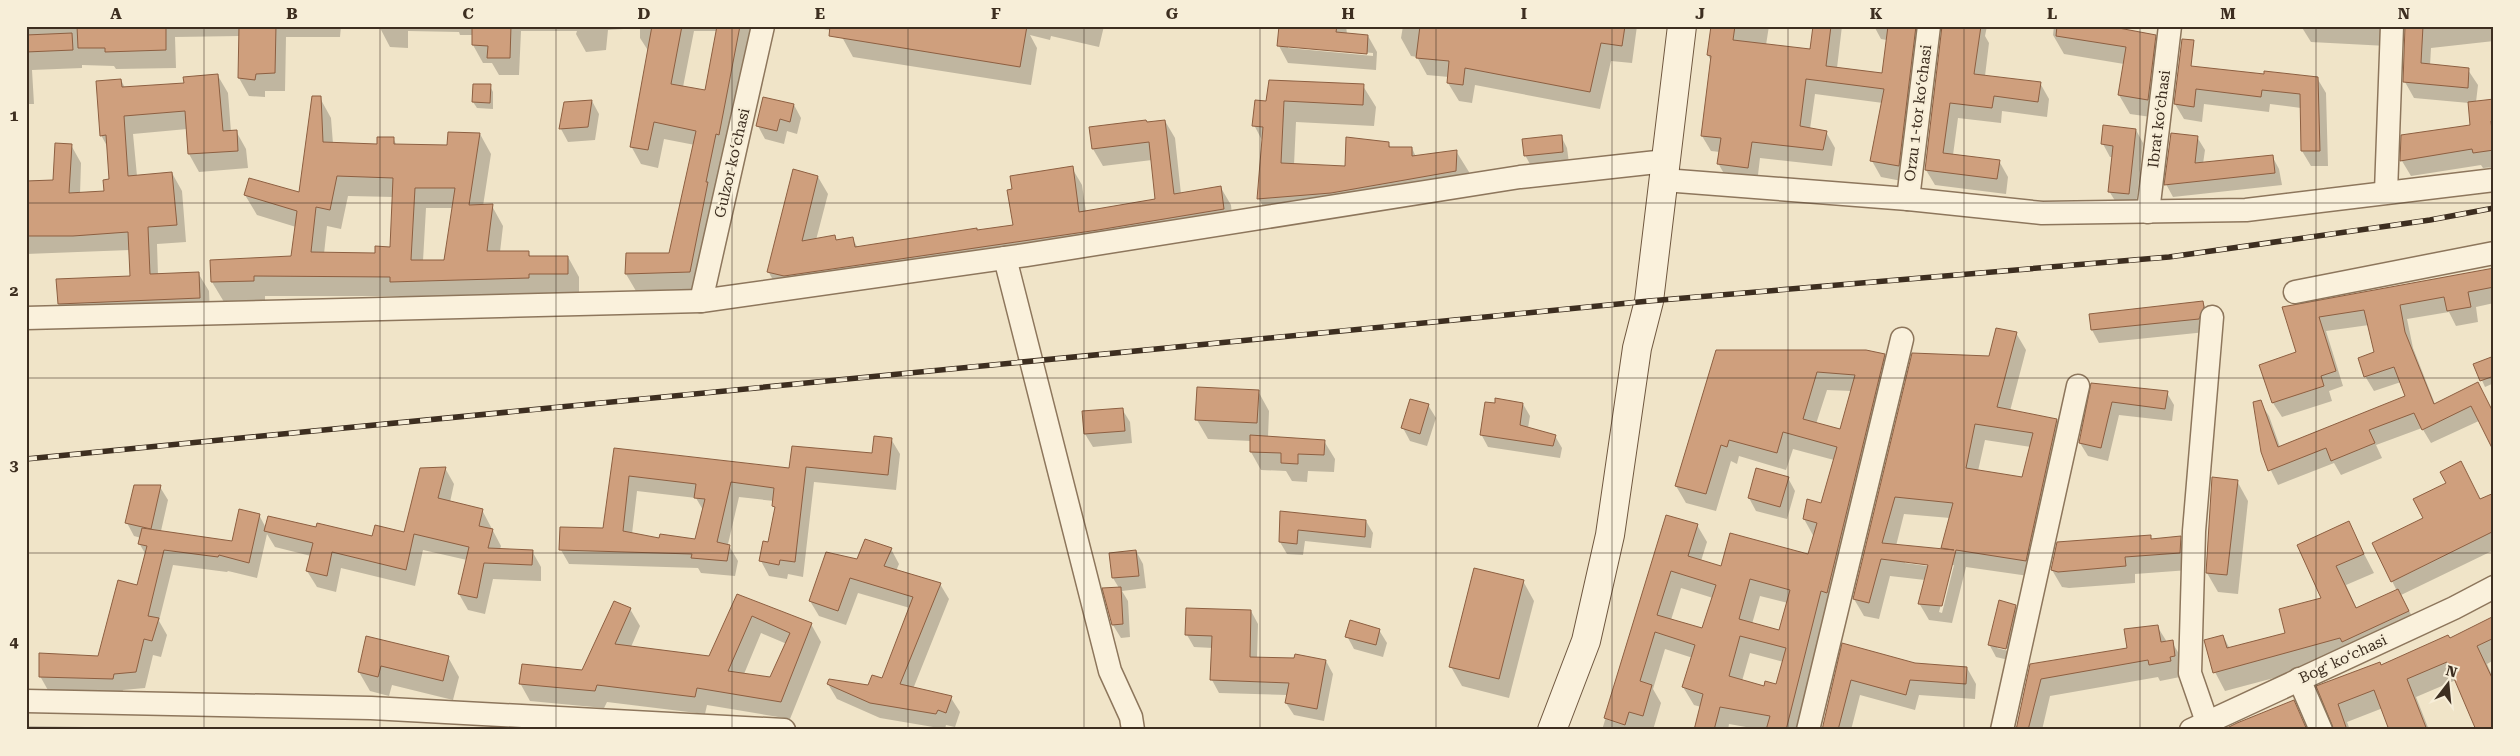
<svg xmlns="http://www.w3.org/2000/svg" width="2520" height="756" viewBox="0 0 2520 756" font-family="'Roboto Serif',serif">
<rect width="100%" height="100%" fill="#f0e4c8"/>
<!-- shadow -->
<g fill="#0003" fill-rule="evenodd">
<path d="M26 26H341L340 37H286L285 91H265V97L249 96 239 78 240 36 175 37 176 68 116 69 114 66 82 65V68L32 70 34 104H26Z"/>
<path d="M379 26H753L699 289 636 291 626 274 670 255 695 145 664 139 658 168 641 164 631 146 649 52 640 38V28L608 30 606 50 586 52 576 34 577 31H521L519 75H499L492 63H483L473 45V35H460L459 32 408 31V48L390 47ZM694 31H718L706 92 683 87Z"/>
<path d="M804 26H1013L1028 29 1026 26H1104L1099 47 1051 36 1050 40 1030 35 1037 48 1031 85 853 57 842 37 843 32Z"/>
<path d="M1280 26H1346L1347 34 1368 36 1377 52 1376 70 1288 63 1279 46ZM1288 46 1373 53V56L1288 48Z"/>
<path d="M1403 26H1637L1632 63 1611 61 1600 109 1475 85 1472 103 1459 101 1448 83 1449 77 1427 75 1417 57 1411 56 1401 38Z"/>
<path d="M1712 26H1769L1766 45 1811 51 1814 26H1842L1837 68 1883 74 1887 40 1881 39 1874 26H1987L1985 36 1989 43 1985 76 2040 83 2049 99 2047 117 2002 111 2001 123 1958 118 1953 155 1999 161 2008 177 2006 194 1935 185 1926 170 1943 30H1932L1907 182 1881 177 1872 161 1883 103 1815 94 1810 129 1826 132 1835 148 1832 166 1760 158 1757 183 1727 179 1718 163 1720 152 1711 151 1702 136 1711 61 1708 55Z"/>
<path d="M2054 26H2100L2151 35 2162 54 2151 117 2130 114 2119 95 2124 64 2064 54 2053 35Z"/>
<path d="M2301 26H2494V41L2431 48 2430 66 2468 70 2478 85 2476 102 2494 100V167L2483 168 2481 165 2411 176 2402 161 2471 126 2469 103 2414 98 2405 82 2406 30 2402 28 2387 46 2311 42Z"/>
<path d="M2180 65 2265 76 2317 78 2326 93 2328 166H2311L2302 151 2301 108 2270 104 2269 112 2204 104 2202 122 2184 119 2175 104Z"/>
<path d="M218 76 228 93 231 132 236 131 246 149 248 168 199 172 189 154 187 129 133 134 137 176 172 173 182 191 186 242 157 244 158 275 198 273 209 291 210 316 69 321 59 304 131 277 130 250 26 254V182L55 181 71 145 81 163 80 194 105 192 111 181 108 148 101 135 121 80 125 88 185 84Z"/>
<path d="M490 86 493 92V109L477 108 473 102Z"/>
<path d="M1363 86 1376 107 1374 126 1296 122 1294 165 1346 167 1388 143 1391 148H1412L1416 157 1456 151 1469 172 1468 193 1271 221 1259 199 1263 142 1254 125 1267 103Z"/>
<path d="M320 98 331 118 333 144 378 145 393 138 397 146H449L480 134 491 154 483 206H492L503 226 500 252 528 253 531 257H568L579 277V294H540V298L402 302 399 296H265V301L224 302 212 282 292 257 296 227 257 215 245 195 250 179 300 194ZM348 196 393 197 391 248 376 254H324L327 226 341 229ZM426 208H453L445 261H423Z"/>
<path d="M592 101 599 114 595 140 568 142 561 129 565 103Z"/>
<path d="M794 105 801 118 797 134 787 131 784 144 765 139 758 126Z"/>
<path d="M1165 121 1175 138 1181 194 1221 188 1231 205 1233 226 778 289 768 271 818 177 828 194 816 240 834 237 837 241 852 238 858 248 1014 226 1072 168 1082 185 1086 212 1157 200 1152 160 1103 166 1093 149Z"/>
<path d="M2136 130 2143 143 2136 206 2117 204 2109 191 2113 157H2110L2103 144Z"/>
<path d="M1561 136 1567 148 1569 163 1531 166 1525 155Z"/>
<path d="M2197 137 2205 150 2203 164 2272 156 2279 169 2282 185 2173 197 2166 184Z"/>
<path d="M2494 269V303L2476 307 2478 322 2456 326 2449 312 2407 319 2413 348 2435 404 2478 384 2494 414 2431 443 2422 428 2376 445 2382 458 2341 475 2334 463 2278 485 2262 452 2260 402 2269 416 2280 447 2407 397 2401 382 2374 391 2365 376 2375 353 2369 325 2326 331 2343 386 2329 391 2332 401 2282 417 2273 403 2298 353 2284 308Z"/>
<path d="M2203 303 2210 316 2206 332 2099 343 2092 330 2090 315Z"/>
<path d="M2016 333 2026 350 2010 411 2057 420 2066 437 2035 577 1966 567 1952 623 1929 620 1919 603 1925 580 1890 576 1879 619 1864 616 1854 599 1913 354 1990 358ZM1985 440 2031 447 2023 478 1978 471ZM1904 514 1950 518 1943 548 1944 550 1896 546ZM1905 561 1934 564V567L1905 563ZM1951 565H1954L1942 613 1939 612Z"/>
<path d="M1717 351 1884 356 1894 373 1801 730H1763L1729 724 1728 730H1695L1701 707 1694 705 1683 687 1693 658 1665 649 1653 689 1661 703 1653 730H1602L1667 516 1697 525 1707 542 1701 561 1722 567 1809 555 1814 537 1804 519 1822 505 1834 460 1793 449 1786 470 1739 456 1737 464 1731 461 1716 511 1686 503 1676 486ZM1827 390 1852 391 1841 431 1816 424ZM1681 588 1713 598 1703 630 1671 620ZM1760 596 1788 603 1780 632 1752 624ZM1750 653 1784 662 1777 686 1764 687 1742 681Z"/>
<path d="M2494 357V383L2485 387 2475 365Z"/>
<path d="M2092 384 2167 393 2174 405 2172 421 2119 415 2108 461 2088 456 2080 443Z"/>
<path d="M1258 391 1269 411 1268 437 1324 441 1335 459 1334 472 1308 471 1307 482 1292 481 1286 471 1261 470 1251 452V441L1208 439 1197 420Z"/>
<path d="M1523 404 1530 416 1528 428 1555 436 1562 448 1560 458 1488 447 1481 434Z"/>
<path d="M1428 405 1436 418 1427 446 1410 441 1403 428Z"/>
<path d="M1122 409 1130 422 1132 443 1093 447 1085 434Z"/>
<path d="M891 439 900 454 896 490 814 482 803 577 788 574 787 579 769 576 761 561 769 544 776 510 774 501 739 497 728 544 738 561 735 576 701 573 698 568 569 564 561 550 604 529 615 449 790 470 873 455ZM637 491 696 498 703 510 696 540 660 539 632 534Z"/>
<path d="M445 468 454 484 450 502 482 510 501 546 500 549 532 551 541 567V581L493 579 485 614 468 610 459 594 467 560 423 550 415 586 341 568 336 592 317 587 307 571 311 556 275 547 267 534 257 578 228 571 227 572 173 565 159 621 167 635 161 657 153 655 145 688 123 690 122 694 49 692 40 676 99 658 137 586 146 555 139 543 141 538 134 536 127 523 160 487 168 500 161 531 233 543 259 515 266 528 317 529 373 537 405 533Z"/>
<path d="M1788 478 1795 491 1787 519 1756 511 1749 498Z"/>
<path d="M2237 481 2248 501 2238 594 2218 592 2207 573Z"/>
<path d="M2494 494V550L2401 595 2419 630 2352 657 2225 691 2215 672 2223 636 2230 649 2287 633 2323 599 2348 523 2374 573 2346 585 2357 609 2397 591 2392 581 2480 500Z"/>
<path d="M1282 512 1366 521 1373 533 1371 548 1305 541 1303 555 1287 554 1280 542Z"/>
<path d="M2150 536 2152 540 2180 538 2190 555 2189 570 2135 574V583L2069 588 2062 587 2052 570Z"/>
<path d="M891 549 899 564 896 571 940 584 949 599 913 689 951 698 960 712 955 727 946 725 945 729 880 718 837 699 828 684 869 686 882 680 910 608 858 593 846 625 819 616 810 601 858 560Z"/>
<path d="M1136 551 1143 564 1146 588 1122 591 1128 601 1130 637 1121 638 1113 625 1119 588 1113 578 1110 554Z"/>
<path d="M1523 581 1534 601 1509 698 1462 686 1451 667Z"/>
<path d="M738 596 811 624 821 642 790 719 707 705 705 714 607 702 604 708 530 701 520 683 583 671 630 609 640 626 631 647 710 658ZM761 633 787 644 771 678 744 674Z"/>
<path d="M2015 606 2023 619 2013 661 1996 657 1989 644ZM1997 646 2013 649 2012 652 1997 648Z"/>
<path d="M1251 611 1258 624 1257 658 1326 661 1333 674 1324 721 1294 715 1286 703 1288 695 1219 693 1212 680 1213 648 1194 647 1187 635Z"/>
<path d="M2494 617V660L2487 664 2494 680V730H2468L2476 726 2456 680 2416 697 2429 730H2391L2383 708 2347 722 2350 730H2335L2318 687 2381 667 2450 639Z"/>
<path d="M2157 626 2167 642H2172L2182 659 2180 677 2160 681 2158 677 2050 696 2042 730H2017L2031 665 2128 649Z"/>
<path d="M1379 630 1387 643 1383 657 1354 649 1347 636Z"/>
<path d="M367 638 448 657 459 677 453 700 392 685 389 696 370 691 359 672Z"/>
<path d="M1843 644 1915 664 1967 668 1976 684 1975 699 1919 695 1915 710 1860 695 1851 730H1823Z"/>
<path d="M2293 702 2308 730H2228Z"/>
<path d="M26 726 147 728 155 730H26Z"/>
</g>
<!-- building -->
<g fill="#cf9f7d" stroke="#8d5f41" fill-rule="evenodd">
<path d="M77 26H166V50L105 52V48H78Z"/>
<path d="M239 26H276L275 73 256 74 255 80 238 78Z"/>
<path d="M472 26H511L510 58H487L488 46 472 45Z"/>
<path d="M652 26H682L671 84 705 90 717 26H740L719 135 716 134 706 182H708L690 272 625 274 626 253H669L696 131 654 122 648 150 630 147Z"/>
<path d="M830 26H1027L1020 67 829 36Z"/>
<path d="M1279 26H1337L1336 32 1368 35 1367 54 1277 46Z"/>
<path d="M1420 26H1625L1622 46 1601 43 1590 92 1465 68 1463 85 1447 83 1449 61 1416 58Z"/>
<path d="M1711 26H1735L1733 40 1810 49 1813 26H1831L1826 66 1882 73 1888 26H1916L1899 166 1870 161 1884 89 1806 79 1800 126 1827 131 1823 150 1752 142 1748 168 1717 164 1721 138 1701 136 1711 56 1707 55Z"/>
<path d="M1942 26H1981L1974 74 2041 82 2038 102 1994 96 1992 108 1950 103 1943 153 2000 160 1997 179 1925 170Z"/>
<path d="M2057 26H2108L2156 35 2148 100 2118 95 2126 47 2056 36Z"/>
<path d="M2405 26H2423L2421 63 2469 68 2468 88 2403 82Z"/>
<path d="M72 33 73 50 26 52V35Z"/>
<path d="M2182 39 2194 40 2191 66 2264 74V71L2318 77 2320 151H2301L2300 94 2262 90 2261 97 2196 89 2194 107 2174 104Z"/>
<path d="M218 74 223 131 237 130 238 151 188 154 185 111 124 116 128 176 172 172 177 225 148 227 150 274 199 272 200 298 58 304 56 279 130 276 128 232 73 236H26V181L53 180 55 143 72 144 69 193 104 191 103 180 109 179 106 135 100 136 96 81 121 79 122 87 184 83 183 77Z"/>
<path d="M1269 80 1364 84 1363 105 1284 101 1281 163 1345 166 1346 137 1389 142V147H1412V156L1457 150 1456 171 1331 193 1257 199 1263 127 1252 126 1255 100 1266 101Z"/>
<path d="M473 84H491L490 103 472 102Z"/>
<path d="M312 96H321L323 142 377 144V137H394V144L447 145 448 132 480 133 469 205 493 204 487 251H529V256H568V274H529V278L390 282V277L254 276V281L211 282 210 260 291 256 297 211 244 195 249 178 299 192ZM337 176 393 178 390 247 375 246V253L311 252 316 207 330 210ZM415 188H455L444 260H411Z"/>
<path d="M763 97 794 104 790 122 780 119 777 131 756 126Z"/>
<path d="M2494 99V121H2491L2494 150 2473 153 2472 149 2400 161 2401 135 2470 125 2468 102Z"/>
<path d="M592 100 588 127 559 129 564 102Z"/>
<path d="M1146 120 1147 122 1165 120 1174 194 1221 186 1224 209 1098 230 784 276 767 272 793 169 818 176 802 241 835 235 836 240 853 237 855 247 977 228V230L1013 225 1007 190 1012 189 1010 176 1073 166 1079 212 1155 199 1149 142 1092 149 1089 127Z"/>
<path d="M2103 125 2136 129 2129 194 2108 192 2113 146 2101 144Z"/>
<path d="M2171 133 2198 136 2195 163 2273 155 2275 173 2164 185Z"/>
<path d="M1559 135H1562L1563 152 1524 156 1522 139Z"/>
<path d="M2494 268V287L2468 292 2471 307 2447 311 2444 297 2400 305 2405 332 2434 404 2478 382 2494 414V452L2471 406 2422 430 2414 413 2369 430 2375 443 2331 461 2326 448 2268 471 2261 452 2253 402 2261 400 2278 447 2405 396 2394 367 2364 377 2358 358 2374 352 2364 310 2319 317 2336 371 2321 376 2324 386 2272 403 2259 365 2296 352 2282 307Z"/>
<path d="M2203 301 2204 307 2199 319 2091 330 2089 314Z"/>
<path d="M1996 328 2017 332 1997 407 2057 419 2026 561 1956 550 1942 606 1918 604 1928 565 1881 559 1869 603 1853 599 1912 353 1989 356ZM1975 424 2033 433 2022 477 1966 468ZM1895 497 1953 503 1941 548 1954 550 1882 543Z"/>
<path d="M1716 350H1866L1885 354 1827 593 1821 591 1786 730H1766L1770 716 1720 707 1714 730H1694L1703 694 1682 687 1695 645 1655 632 1640 681 1652 685 1643 716 1629 712 1625 725 1604 718 1666 515 1698 524 1688 556 1721 566 1730 533 1808 554 1817 523 1803 519 1807 499 1821 503 1837 447 1783 432 1777 453 1729 440 1727 447 1721 445 1706 494 1675 486ZM1817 372 1855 375 1840 429 1803 419ZM1671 571 1716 585 1702 628 1657 615ZM1750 579 1790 590 1779 630 1739 619ZM1740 636 1786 648 1776 684 1765 681 1764 686 1729 676Z"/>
<path d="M2494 356V376L2480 381 2473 364Z"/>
<path d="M2091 383 2168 391 2165 409 2112 402 2101 448 2079 443Z"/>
<path d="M1197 387 1259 390 1257 423 1195 420Z"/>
<path d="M1495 398 1523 403 1520 425 1556 435 1553 446 1480 435 1485 402 1495 403Z"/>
<path d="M1410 399 1429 404 1420 434 1401 428Z"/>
<path d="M1123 408 1125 431 1084 434 1082 411Z"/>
<path d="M1250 435 1325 440 1324 455 1298 454V464L1281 463V453L1250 452Z"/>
<path d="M874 436 892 438 888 475 806 467 795 562 780 560 779 565 759 561 763 541 768 542 775 507 772 506 774 488 731 482 717 542 730 545 727 561 691 558 692 554 559 550 560 527 603 528 614 448 789 468 792 446 872 453ZM629 476 696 484 694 498 705 499 695 539 660 534 659 538 623 531Z"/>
<path d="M2461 461 2480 499 2494 493V531L2391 582 2372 543 2423 518 2413 499 2446 483 2440 472Z"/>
<path d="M446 467 438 498 483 509 479 526 493 529 488 548 533 550 532 565 484 563 477 598 458 594 469 547 414 534 406 570 332 552 327 576 306 571 313 543 264 531 268 516 316 527 317 523 372 536 375 525 404 532 420 468Z"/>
<path d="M1756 468 1789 477 1780 507 1748 498Z"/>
<path d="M2212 477 2238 480 2227 575 2206 573Z"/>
<path d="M134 485H161L151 529 125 523Z"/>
<path d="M239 509 260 514 249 563 219 555 218 557 164 550 148 616 159 618 152 641 144 639 136 672 114 674 113 679 39 677V653L98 656 118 580 137 585 147 546 138 544 142 528 232 541Z"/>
<path d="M1280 511 1366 520 1365 537 1298 530 1297 544 1279 542Z"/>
<path d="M2349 521 2364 554 2336 566 2356 608 2398 589 2409 611 2342 642 2340 638 2213 673 2204 640 2223 635 2227 648 2285 633 2279 609 2321 598 2297 545Z"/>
<path d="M2151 535V539L2181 536 2180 553 2125 557 2126 566 2058 572 2051 570 2057 542Z"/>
<path d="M865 539 892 548 884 566 941 583 900 684 952 696 946 713 938 710 936 714 870 703 827 684 829 679 868 685 872 675 882 678 913 597 850 578 838 611 809 601 826 552 857 559Z"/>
<path d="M1136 550 1139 576 1112 578 1109 553Z"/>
<path d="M1474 568 1524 580 1499 679 1449 667Z"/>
<path d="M1121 587 1123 624 1112 625 1102 588Z"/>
<path d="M737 594 812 623 781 702 697 688 695 697 597 685 595 691 519 684 522 664 582 670 614 601 631 608 615 644 709 656ZM752 616 790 633 770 677 728 671Z"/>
<path d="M1999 600 2016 605 2006 649 1988 645Z"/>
<path d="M1186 608 1251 610 1250 657 1294 658 1295 654 1326 660 1317 709 1285 703 1289 683 1210 680 1212 636 1185 635Z"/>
<path d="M2494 616V638L2477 646 2494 682V730H2476L2447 662 2407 679 2427 730H2389L2374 690 2338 704 2347 730H2334L2316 686 2380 662 2381 665 2448 635 2450 638Z"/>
<path d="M1350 620 1380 629 1376 645 1345 637Z"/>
<path d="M2158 625 2161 642 2173 640 2175 656 2170 657 2171 661 2149 665 2148 660 2041 679 2028 730H2016L2030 664 2127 648 2124 629Z"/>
<path d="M366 636 449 656 443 681 381 666 378 677 358 672Z"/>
<path d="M1842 643 1915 663 1967 667 1966 684 1910 680 1906 695 1851 680 1838 730H1822Z"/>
<path d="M2294 700 2307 730H2223L2237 723Z"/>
</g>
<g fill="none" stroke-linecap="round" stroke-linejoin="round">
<defs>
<g id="street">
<path d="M1664 180 1908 199 2042 213 2246 210 2494 180"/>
<path d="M2386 192 2392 26"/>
<path d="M1908 199 1929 26"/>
<path d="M2148 212 2170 26"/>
<path d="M1005 258 1110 671 1131 717 1133 730"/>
<path d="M2295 292 2494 253"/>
<path d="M701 301 763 26"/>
<path d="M26 318 701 301 1026 255 1520 177 1666 161"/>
<path d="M2299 679 2321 730"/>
<path d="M26 701 371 708 784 730"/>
<path d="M2207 722 2190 673 2194 531 2212 317"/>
<path d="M1808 730 1902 339"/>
<path d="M2002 730 2078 386"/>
<path d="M2191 730 2454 608 2494 587"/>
</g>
<path id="secondary" d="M1552 730 1586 641 1610 535 1637 348 1649 301 1682 26"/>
</defs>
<!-- street casing -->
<use href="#street" stroke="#8d765c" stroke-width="25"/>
<!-- secondary casing -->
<use href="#secondary" stroke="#6f573f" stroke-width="30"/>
<!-- street -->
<use href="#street" stroke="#faf1dc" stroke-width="22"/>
<!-- secondary -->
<use href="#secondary" stroke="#faf1dc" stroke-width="28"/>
<defs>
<path id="rail" d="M26 459 1649 301 2169 257 2430 220 2494 208"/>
</defs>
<!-- rail casing -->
<use href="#rail" stroke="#3d2e20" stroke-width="5.5"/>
<!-- rail -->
<use href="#rail" stroke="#f7eed8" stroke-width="4" stroke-dasharray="11" stroke-linecap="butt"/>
</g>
<!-- grid -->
<path fill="none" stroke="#3d2e20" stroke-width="1" stroke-opacity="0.55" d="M204 26V730M380 26V730M556 26V730M732 26V730M908 26V730M1084 26V730M1260 26V730M1436 26V730M1612 26V730M1788 26V730M1964 26V730M2140 26V730M2316 26V730M26 203H2494M26 378H2494M26 553H2494"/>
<g text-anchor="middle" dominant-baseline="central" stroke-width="4.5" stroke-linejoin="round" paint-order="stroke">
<!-- street labels -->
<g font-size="15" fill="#3d2e20" stroke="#f7eed8">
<text transform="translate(1918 113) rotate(-83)">Orzu 1-tor koʻchasi</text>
<text transform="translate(2159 119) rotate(-83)">Ibrat koʻchasi</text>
<text transform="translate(732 163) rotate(-77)">Gulzor koʻchasi</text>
<text transform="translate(2343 659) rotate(-25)">Bogʻ koʻchasi</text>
</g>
</g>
<!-- border -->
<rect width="2520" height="756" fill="none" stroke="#f7eed8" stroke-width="55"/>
<!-- north arrow -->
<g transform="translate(2448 684) rotate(16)" stroke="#f7eed8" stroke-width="4" paint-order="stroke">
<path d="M0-4L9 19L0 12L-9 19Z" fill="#3d2e20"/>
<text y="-8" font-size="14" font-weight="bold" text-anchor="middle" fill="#3d2e20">N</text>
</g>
<rect x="28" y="28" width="2464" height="700" fill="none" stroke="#3d2e20" stroke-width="2"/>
<g font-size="16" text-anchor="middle" font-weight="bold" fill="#3d2e20">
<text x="116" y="19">A</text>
<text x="292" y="19">B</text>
<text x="468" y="19">C</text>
<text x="644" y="19">D</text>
<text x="820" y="19">E</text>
<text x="996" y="19">F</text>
<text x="1172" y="19">G</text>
<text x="1348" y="19">H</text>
<text x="1524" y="19">I</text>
<text x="1700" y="19">J</text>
<text x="1876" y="19">K</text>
<text x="2052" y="19">L</text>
<text x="2228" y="19">M</text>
<text x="2404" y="19">N</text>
<text x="14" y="121">1</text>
<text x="14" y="296">2</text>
<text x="14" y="471">3</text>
<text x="14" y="647">4</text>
</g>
</svg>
